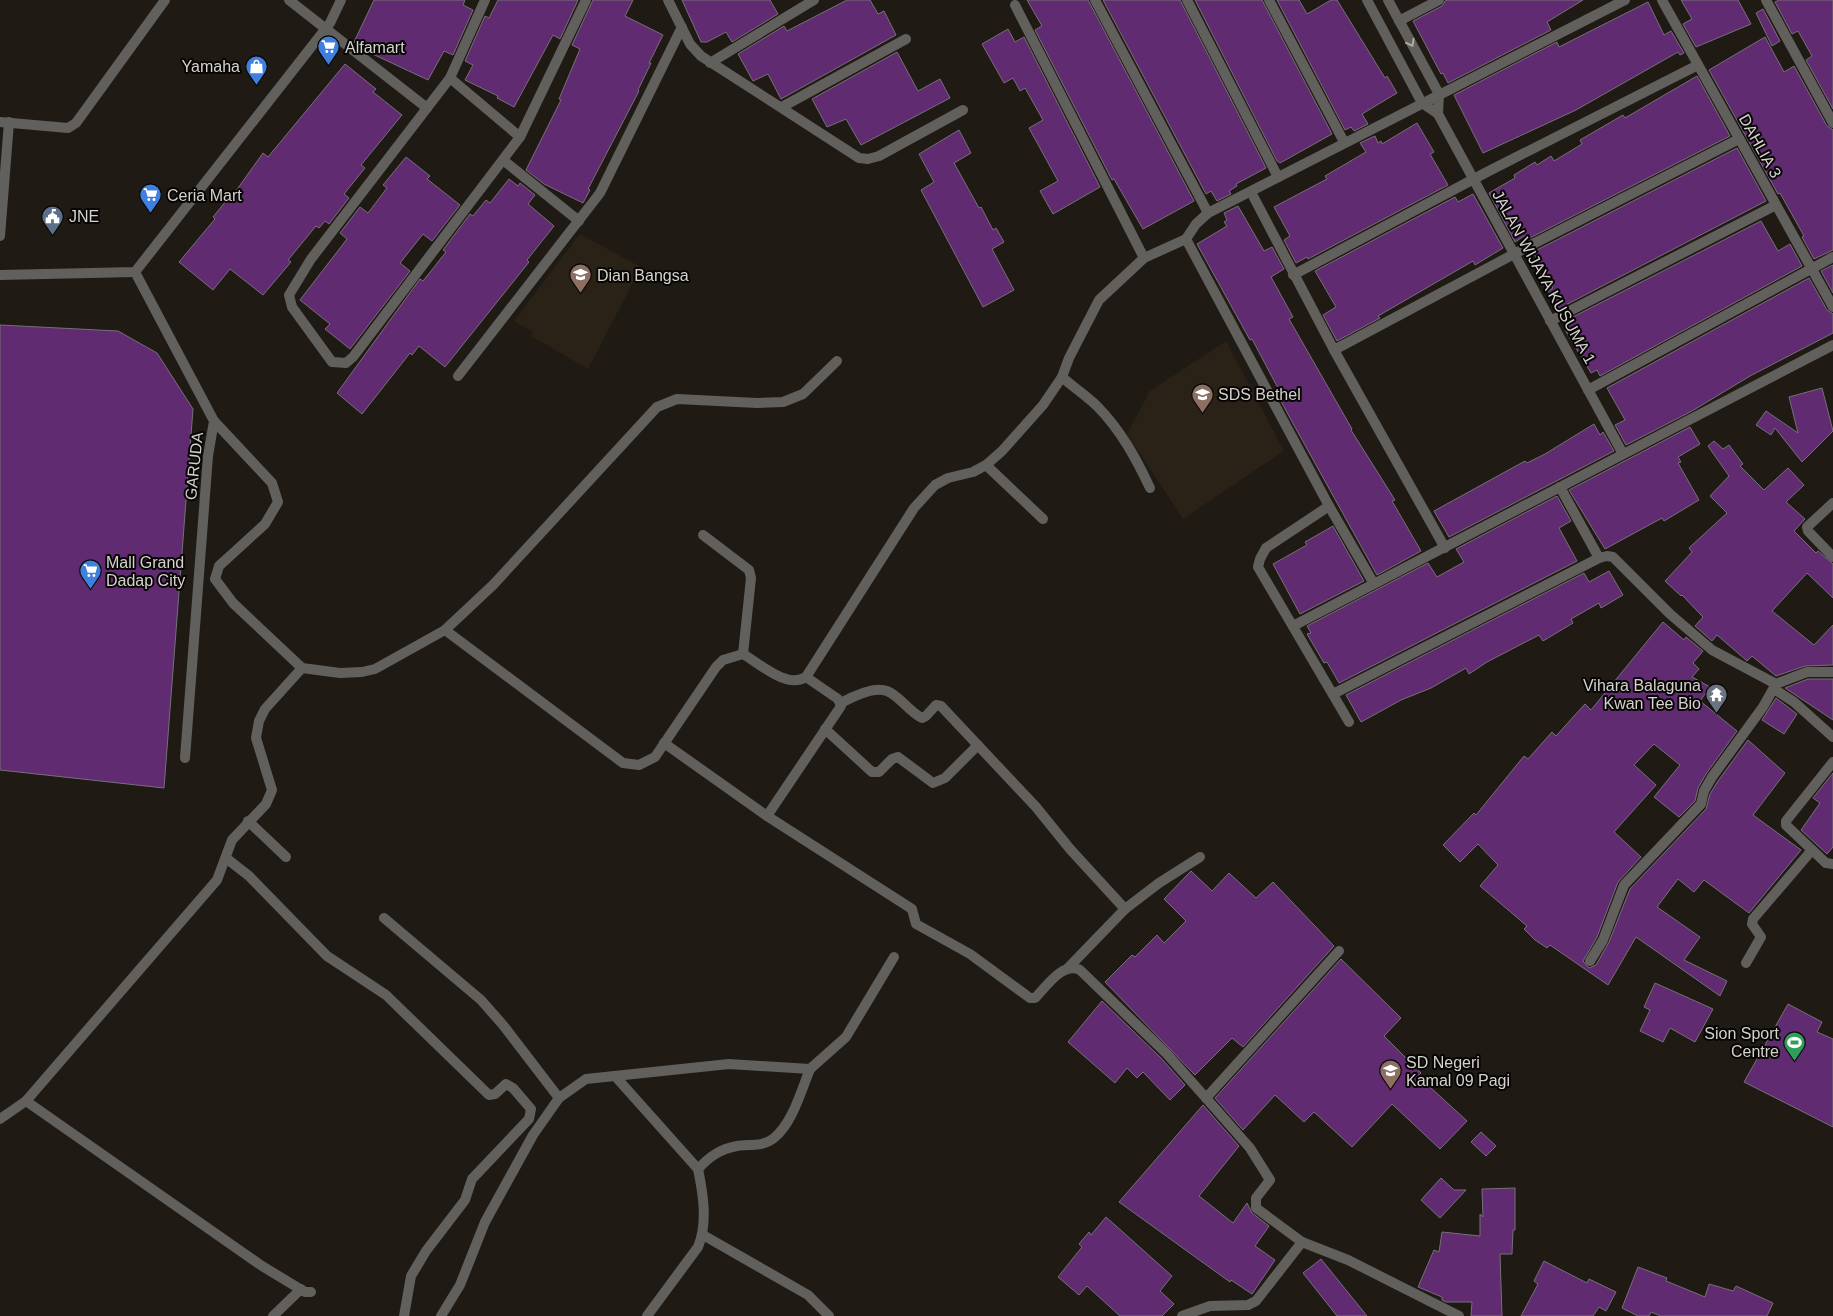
<svg xmlns="http://www.w3.org/2000/svg" width="1833" height="1316" viewBox="0 0 1833 1316" font-family="Arial,sans-serif">
<rect width="100%" height="100%" fill="#1f1a14"/>
<!-- built -->
<g fill="#2a2217">
<path d="M580 234 641 267 588 369 531 336 533 332 514 321Z"/>
<path d="M1226 341 1284 451 1183 519 1127 434 1150 391Z"/>
</g>
<!-- building -->
<g fill="#602b71" stroke="#767078">
<path d="M374 0H465L463 5 473 10 453 55 444 51 428 80 364 50 354 42Z"/>
<path d="M498 0H578L560 39 553 35 514 107 497 98 498 96 465 80 473 65 465 61 485 16 489 18Z"/>
<path d="M593 0H633L625 16 663 35 649 63H651L638 90 639 91 588 189 590 190 583 203 544 184 526 170 561 100 559 99 580 49 572 45Z"/>
<path d="M682 0H770L778 14 732 42 726 32 707 42H701Z"/>
<path d="M847 0H870L878 14 884 11 896 35 781 99 768 74 753 81 738 54 784 26 787 31Z"/>
<path d="M1027 0H1088L1194 201 1143 229 1114 179 1112 180 1035 30 1042 26Z"/>
<path d="M1103 0H1180L1266 168 1236 184 1237 186 1229 191 1231 194 1217 201 1211 191 1206 194Z"/>
<path d="M1195 0H1262L1332 134 1280 163 1277 161Z"/>
<path d="M1277 0H1299L1307 14 1331 0H1337L1385 78 1387 76 1397 93 1362 114 1368 124 1354 131 1351 127 1345 130Z"/>
<path d="M1446 0H1583L1547 22 1551 30 1448 83 1443 73 1441 74 1413 21 1442 6Z"/>
<path d="M1681 0H1738L1751 24 1696 47 1683 24 1692 19Z"/>
<path d="M1779 0H1833V109L1806 60 1812 56 1798 31 1792 34 1775 2Z"/>
<path d="M1648 2 1664 35 1671 31 1684 53 1680 55 1678 52 1576 110 1483 153 1454 95 1557 42 1559 47Z"/>
<path d="M1763 9 1780 41 1772 46 1756 13Z"/>
<path d="M1008 29 1015 42 1024 37 1100 187 1053 214 1040 191 1058 181 1029 128 1043 120 1025 88 1020 91 1013 78 1004 83 982 44Z"/>
<path d="M1765 37 1784 72 1794 66 1827 126 1833 130V250L1814 259 1802 237 1804 236 1780 193 1778 194 1709 70Z"/>
<path d="M897 52 918 91 940 79 950 98 861 145 846 119 827 127 812 99Z"/>
<path d="M345 64 376 89 373 92 402 115 361 165 365 168 344 194 349 198 329 224 325 221 319 228 316 226 288 260 291 262 263 295 230 269 213 290 179 262 215 219 213 217 226 201 228 202 263 153 268 157Z"/>
<path d="M1697 76 1730 136 1526 240 1524 236 1515 242 1489 193 1515 178 1514 175 1535 162 1537 165 1551 156 1554 161 1582 144 1580 140 1623 115 1625 118Z"/>
<path d="M1417 123 1434 152 1430 154 1448 185 1308 259 1307 257 1296 263 1284 240 1290 236 1274 207 1327 179 1325 176 1366 152 1360 143 1375 136 1378 143 1381 141 1382 144Z"/>
<path d="M959 130 971 153 954 163 979 208 981 207 993 230 996 228 1004 242 992 249 1014 290 983 307 921 190 934 182 919 154Z"/>
<path d="M1737 148 1766 201 1558 309 1548 291 1553 288 1533 252Z"/>
<path d="M406 157 430 176 427 179 460 205 432 241 423 234 400 263 410 271 350 349 325 329 330 324 300 300 347 239 340 233 360 207 368 213 387 188 383 185Z"/>
<path d="M509 179 518 186 520 183 535 195 528 204 554 226 527 260 529 262 445 367 419 346 412 355 410 353 362 414 337 393 420 279 423 281 446 252 443 250 470 214 473 216 486 200 490 203Z"/>
<path d="M1473 194 1503 248 1475 265 1473 261 1378 316 1380 318 1337 341 1323 315 1336 307 1315 271 1455 197 1458 202Z"/>
<path d="M1238 206 1264 251 1272 247 1284 269 1271 277 1293 317 1289 319 1352 429 1351 430 1395 500 1392 501 1421 551 1377 575 1290 418 1276 392 1279 390 1252 339 1250 340 1197 244 1227 226 1224 222 1227 220 1224 213Z"/>
<path d="M1761 221 1778 251 1790 244 1802 266 1600 376 1597 370 1591 373 1565 330 1569 328 1565 321Z"/>
<path d="M1833 265V293L1821 271Z"/>
<path d="M1809 278 1827 310 1833 314V333L1750 376 1692 411 1626 445 1615 425 1625 420 1607 388Z"/>
<path d="M0 325 118 331 157 353 193 409 164 788 0 770Z"/>
<path d="M1822 388 1833 431 1802 462 1775 428 1771 435 1756 425 1766 411 1798 433 1789 397Z"/>
<path d="M1594 424 1600 435 1603 432 1614 451 1449 537 1434 511 1525 461 1527 463 1545 454Z"/>
<path d="M1690 427 1700 444 1678 457 1681 462 1678 463 1699 500 1664 521 1662 518 1605 549 1569 490Z"/>
<path d="M1714 441 1723 449 1729 445 1743 464 1740 466 1764 490 1788 468 1804 485 1786 502 1805 519 1794 531 1816 553 1818 551 1833 564V598L1807 573 1772 611 1814 645 1833 625V665L1805 666 1776 676 1752 656 1747 661 1746 660 1717 635 1712 641 1695 626 1703 617 1682 595 1681 596 1665 581 1692 552 1689 548 1727 513 1710 496 1729 476 1708 446Z"/>
<path d="M1557 496 1571 521 1559 528 1577 561 1339 683 1327 662 1324 663 1307 634 1311 633 1307 626 1428 563 1437 577 1464 562 1456 549Z"/>
<path d="M1333 526 1364 581 1300 614 1273 564 1307 545 1305 542Z"/>
<path d="M1609 571 1623 595 1601 608 1599 603 1571 619 1573 623 1543 641 1539 635 1487 662 1469 674 1466 668 1431 688 1401 700 1361 722 1346 695 1584 573 1589 582Z"/>
<path d="M1663 622 1684 640 1686 637 1703 651 1693 663 1699 669 1692 677 1710 687 1700 701 1737 731 1706 774 1698 788 1695 801 1679 817 1654 797 1680 765 1654 744 1634 765 1656 785 1614 832 1641 857 1618 882 1597 937 1583 961 1589 968 1596 965 1609 942 1630 889 1706 809 1710 794 1718 781 1748 740 1785 773 1753 815 1801 850 1749 913 1704 880 1694 892 1678 879 1657 907 1700 937 1684 960 1727 981 1720 996 1636 937 1608 985 1550 945 1547 948 1535 940 1524 929 1527 926 1480 886 1498 865 1478 844 1460 862 1443 845 1474 813 1476 815 1524 756 1528 759 1552 732 1556 736 1585 704 1591 710Z"/>
<path d="M1808 679H1833V720L1785 688Z"/>
<path d="M1776 698 1797 714 1784 734 1762 720Z"/>
<path d="M1833 773V847L1827 854 1801 830 1820 803 1813 798Z"/>
<path d="M1191 871 1212 891 1229 873 1256 898 1273 882 1334 946 1243 1047 1232 1038 1195 1075 1105 982 1132 955 1135 957 1157 935 1164 943 1186 921 1164 899Z"/>
<path d="M1341 959 1401 1018 1384 1036 1421 1073 1418 1076 1467 1121 1440 1149 1392 1104 1352 1147 1314 1112 1304 1122 1275 1095 1243 1130 1215 1098Z"/>
<path d="M1655 983 1713 1009 1695 1042 1670 1028 1663 1042 1640 1031 1650 1010 1644 1007Z"/>
<path d="M1102 1001 1161 1058 1185 1085 1170 1100 1143 1072 1137 1078 1127 1068 1115 1083 1068 1042Z"/>
<path d="M1788 1004 1822 1022 1817 1032 1833 1039V1127L1744 1082Z"/>
<path d="M1203 1105 1239 1146 1199 1196 1233 1223 1247 1203 1252 1213 1269 1226 1255 1246 1275 1260 1252 1294 1231 1280 1230 1282 1119 1202Z"/>
<path d="M1481 1132 1496 1146 1486 1156 1471 1142Z"/>
<path d="M1441 1178 1454 1190H1466L1440 1218 1421 1200Z"/>
<path d="M1515 1188V1230H1513L1512 1254H1500L1502 1316H1471L1472 1302H1446L1442 1300V1297L1418 1287 1434 1250 1439 1252 1442 1232 1480 1236V1214L1483 1217 1482 1189Z"/>
<path d="M1106 1217 1172 1276 1160 1291 1174 1304 1162 1316H1120L1087 1286 1079 1295 1058 1277 1082 1247 1079 1244 1089 1232 1091 1235Z"/>
<path d="M1321 1259 1367 1316H1337L1303 1273Z"/>
<path d="M1544 1261 1587 1283 1589 1279 1616 1292 1606 1311 1599 1307 1593 1316H1521L1538 1284 1534 1281Z"/>
<path d="M1638 1267 1667 1278 1666 1281 1705 1297 1709 1284 1733 1291 1736 1286 1773 1303 1767 1316H1661L1651 1312 1649 1316H1638L1622 1308Z"/>
</g>
<g fill="none" stroke-linecap="round" stroke-linejoin="round">
<!-- minor -->
<g stroke="#61605c" stroke-width="10">
<path d="M289 0 427 108"/>
<path d="M668 0 690 44 701 56 859 158 868 159 879 156 963 110"/>
<path d="M1095 0 1208 213"/>
<path d="M1187 0 1278 177"/>
<path d="M1269 0 1344 142"/>
<path d="M1367 0 1422 103 1438 114 1623 454"/>
<path d="M1388 0 1439 94 1438 114"/>
<path d="M1662 0 1833 307"/>
<path d="M1766 0 1833 123"/>
<path d="M1015 5 1144 258"/>
<path d="M1399 21 1439 0"/>
<path d="M710 63 814 0"/>
<path d="M450 78 520 137 353 357 346 363 332 362 292 307 289 295 311 259Z"/>
<path d="M450 78 485 0"/>
<path d="M782 107 906 39"/>
<path d="M0 122 68 128 76 123 165 0"/>
<path d="M520 137 586 0"/>
<path d="M503 160 579 221"/>
<path d="M1251 192 1334 350 1445 548"/>
<path d="M0 236 9 122"/>
<path d="M1186 239 1329 506 1266 548 1260 559 1258 567 1349 722"/>
<path d="M135 272 214 421 208 456 185 758"/>
<path d="M1293 275 1487 172 1698 65"/>
<path d="M1550 321 1776 205"/>
<path d="M1334 350 1529 246 1739 139"/>
<path d="M458 376 600 193 682 27"/>
<path d="M1062 377C1073 387 1087 396 1098 407 1121 431 1136 458 1150 488"/>
<path d="M1588 390 1833 257"/>
<path d="M214 421 272 483 278 502 265 524 219 566 215 579 233 603 302 668 340 673 362 672 375 669 445 630 493 585 657 407 677 399 757 403 783 402 803 394 837 361"/>
<path d="M986 465 1043 519"/>
<path d="M1833 503 1807 527 1808 531 1833 557"/>
<path d="M1329 506 1374 584"/>
<path d="M703 535 749 570 751 578 743 654"/>
<path d="M1599 558 1607 556 1613 557 1670 614 1712 650 1776 684 1807 672H1833"/>
<path d="M1293 626 1833 345"/>
<path d="M445 630 623 763 639 765 655 757 716 667 723 660 743 654C760 664 787 689 806 677L914 508 935 485 948 478 973 472 986 465 1002 451 1043 405 1062 377 1069 358 1099 300 1144 258 1186 239 1196 224 1208 213 1625 0"/>
<path d="M806 677 838 699 841 706 767 816 912 909 916 924 970 954 1030 998H1035C1046 987 1063 961 1080 970L1166 1053 1206 1098 1250 1148 1270 1180 1256 1198V1208L1302 1242"/>
<path d="M1774 689 1794 702 1833 737"/>
<path d="M1333 694 1599 558 1560 487"/>
<path d="M841 703C852 697 874 686 887 691 900 696 909 712 922 718L926 716 936 705 941 706 1036 807 1070 849 1125 909"/>
<path d="M825 729 872 772H879L892 759 898 757 933 783 945 778 978 745"/>
<path d="M664 743 767 816"/>
<path d="M1833 762 1786 821V825L1826 863 1833 864"/>
<path d="M248 821 286 857"/>
<path d="M226 858 249 876 327 956 386 995 489 1095 495 1094 506 1084 513 1088 531 1109 529 1119 472 1179 465 1200 426 1251 411 1276 404 1316"/>
<path d="M384 918 481 1000 503 1025 559 1098"/>
<path d="M1590 961 1603 940 1624 885 1701 804 1704 791 1712 777 1763 707 1776 684"/>
<path d="M1746 963 1761 937 1752 924 1753 919 1812 850"/>
<path d="M1068 968 1125 909 1159 883 1200 857"/>
<path d="M615 1076 698 1169C703 1193 708 1223 698 1247L647 1316"/>
<path d="M1206 1098 1339 951"/>
<path d="M26 1101 262 1266 305 1292H311"/>
<path d="M0 1119 26 1101 217 880 232 840 266 804 272 790 256 738 259 721 265 709 302 668"/>
<path d="M698 1169C709 1157 720 1149 737 1146 750 1144 763 1147 774 1138 793 1122 801 1091 810 1069"/>
<path d="M703 1235 808 1295 829 1316"/>
<path d="M273 1316 301 1289"/>
<path d="M441 1316 460 1285 485 1222 533 1135 559 1098 586 1079 729 1064 810 1069 846 1037 894 957"/>
<path d="M1182 1316 1210 1306 1248 1305 1256 1301 1302 1242 1348 1260 1459 1316"/>
</g>
<!-- tertiary -->
<path stroke="#61605c" stroke-width="10" d="M0 275 135 272 330 23 341 0"/>
</g>
<!-- one-way arrows -->
<defs><path id="oneway-chevron" d="M-2-3.5L2.5 0L-2 3.5" fill="none" stroke-width="1.6" stroke-linecap="round" stroke-linejoin="round" transform="scale(1.25)"/></defs>
<use stroke="#acaaa6" href="#oneway-chevron" transform="translate(1411 43) rotate(61)"/>
<!-- icons -->
<defs>
<symbol id="supermarket-pin" viewBox="-11 -11 22 30"><path d="M0 17L-7.5 6A9.5 9.5 0 1 1 7.5 6Z" fill="#3f7fe0" stroke="#070604"/><path d="M-6-5.5h2.5l.6 2H6L4.5 2H-2.5L-4.4-4H-6ZM-1.5 3.2a1.3 1.3 0 1 0 .1 0ZM3 3.2a1.3 1.3 0 1 0 .1 0Z" fill="#fff"/></symbol>
<symbol id="shop-pin" viewBox="-11 -11 22 30"><path d="M0 17L-7.5 6A9.5 9.5 0 1 1 7.5 6Z" fill="#3f7fe0" stroke="#070604"/><path d="M-5-2.5h2.3a2.7 3.5 0 0 1 5.4 0H5L5.5 6h-11ZM-1.5-2.5h3a1.5 2.3 0 0 0-3 0Z" fill="#fff"/></symbol>
<symbol id="civic-pin" viewBox="-11 -11 22 30"><path d="M0 17L-7.5 6A9.5 9.5 0 1 1 7.5 6Z" fill="#5c6f8a" stroke="#070604"/><path d="M-.6-6.5H3V-4.5H.6V-3L4-1V1h2V6H-6V1h2V-1L-.6-3ZM-1.2 2.5V6h2.4V2.5Z" fill="#fff"/></symbol>
<symbol id="school-pin" viewBox="-11 -11 22 30"><path d="M0 17L-7.5 6A9.5 9.5 0 1 1 7.5 6Z" fill="#8d6e63" stroke="#070604"/><path d="M0-5L7-2L0 1L-7-2ZM-4 1L0 2.5L4 1V4Q0 6-4 4Z" fill="#fff"/></symbol>
<symbol id="temple-pin" viewBox="-11 -11 22 30"><path d="M0 17L-7.5 6A9.5 9.5 0 1 1 7.5 6Z" fill="#6b7280" stroke="#070604"/><path d="M0-6L5-2H3V0L6.5 2.5H4V6H1.5V3h-3V6H-4V2.5H-6.5L-3 0V-2H-5Z" fill="#fff"/></symbol>
<symbol id="stadium-pin" viewBox="-11 -11 22 30"><path d="M0 17L-7.5 6A9.5 9.5 0 1 1 7.5 6Z" fill="#2e9e5b" stroke="#070604"/><path d="M0-5a6.5 5 0 1 0 0 10a6.5 5 0 1 0 0-10ZM-3.5-1.8h7v3.6h-7Z" fill="#fff"/></symbol>
</defs>
<g fill-rule="evenodd">
<use href="#supermarket-pin" x="316" y="34" width="25" height="34"/>
<use href="#shop-pin" x="244" y="54" width="25" height="34"/>
<use href="#supermarket-pin" x="138" y="182" width="25" height="34"/>
<use href="#civic-pin" x="40" y="204" width="25" height="34"/>
<use href="#school-pin" x="568" y="262" width="25" height="34"/>
<use href="#school-pin" x="1190" y="382" width="25" height="34"/>
<use href="#supermarket-pin" x="78" y="558" width="25" height="34"/>
<use href="#temple-pin" x="1704" y="682" width="25" height="34"/>
<use href="#stadium-pin" x="1782" y="1030" width="25" height="34"/>
<use href="#school-pin" x="1378" y="1058" width="25" height="34"/>
</g>
<g text-anchor="middle" dominant-baseline="central" stroke-width="4" stroke-linejoin="round" paint-order="stroke">
<!-- poi labels -->
<g font-size="16" fill="#d5d2ce" stroke="#070604" text-anchor="start">
<text x="345" y="47">Alfamart</text>
<text x="240" y="66" text-anchor="end">Yamaha</text>
<text x="167" y="195">Ceria Mart</text>
<text x="69" y="216">JNE</text>
<text x="597" y="275">Dian Bangsa</text>
<text x="1218" y="394">SDS Bethel</text>
<text x="106" y="562">Mall Grand<tspan x="106" dy="18">Dadap City</tspan></text>
<text x="1701" y="685" text-anchor="end">Vihara Balaguna<tspan x="1701" dy="18">Kwan Tee Bio</tspan></text>
<text x="1779" y="1033" text-anchor="end">Sion Sport<tspan x="1779" dy="18">Centre</tspan></text>
<text x="1406" y="1062">SD Negeri<tspan x="1406" dy="18">Kamal 09 Pagi</tspan></text>
</g>
<!-- street labels -->
<g font-size="16" fill="#d5d2ce" stroke="#070604">
<text transform="translate(1760 146) rotate(61)">DAHLIA 3</text>
<text transform="translate(1544 277) rotate(61)">JALAN WIJAYA KUSUMA 1</text>
<text transform="translate(194 466) rotate(-84)">GARUDA</text>
</g>
</g>
</svg>
